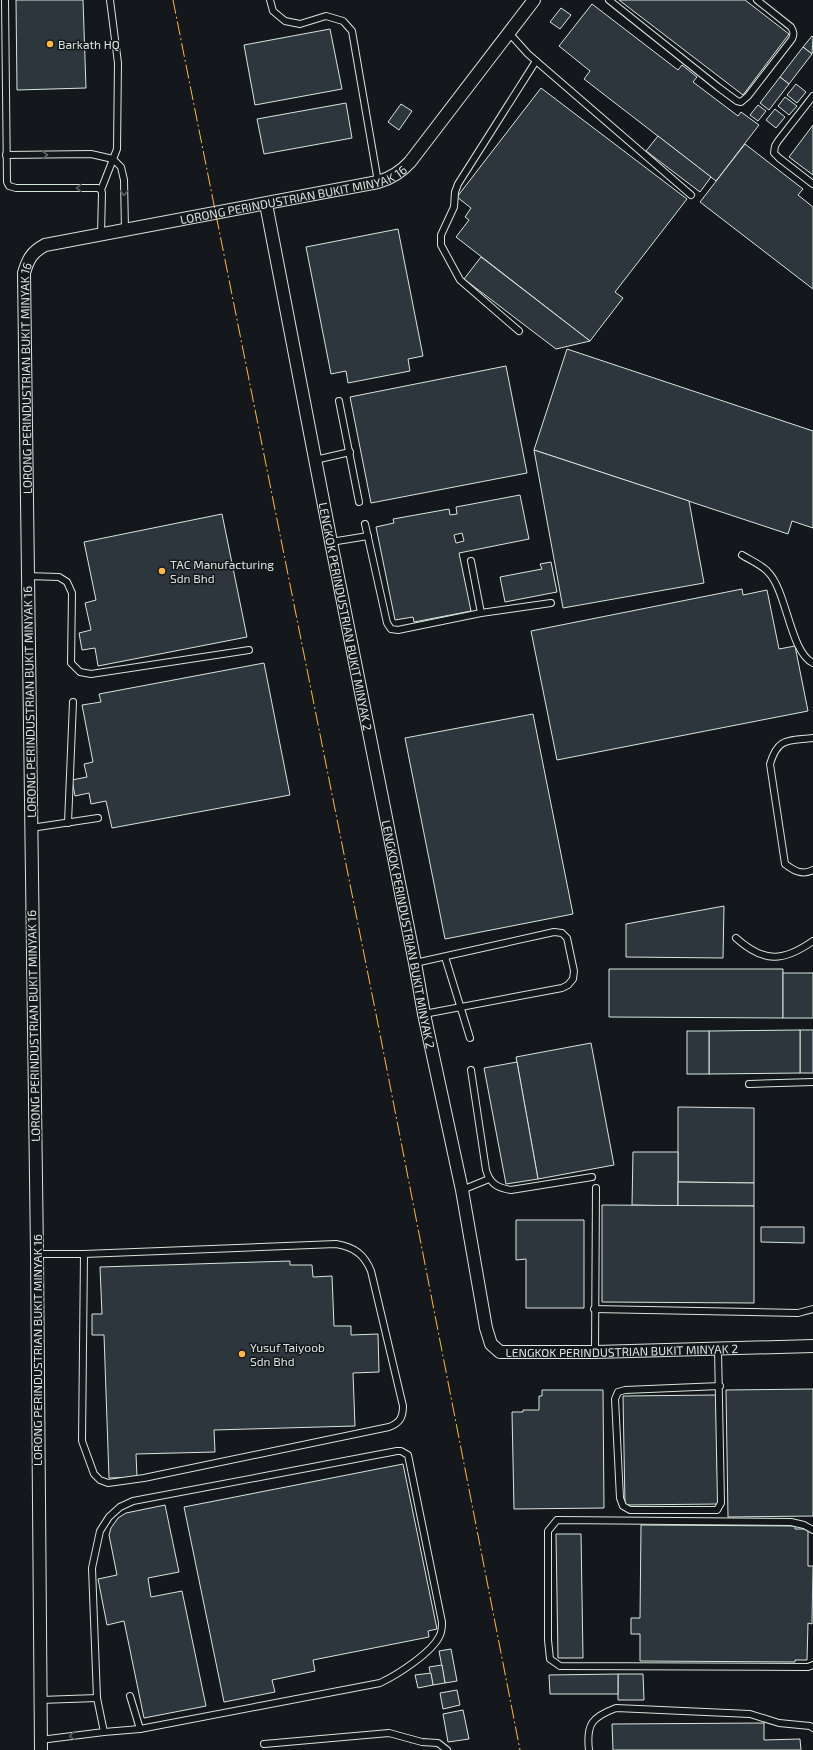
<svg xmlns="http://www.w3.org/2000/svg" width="813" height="1750" viewBox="0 0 813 1750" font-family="'Exo 2',sans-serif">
<rect width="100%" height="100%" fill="#14181c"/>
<!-- building -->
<g fill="#2c363c" stroke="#d8e6dc" fill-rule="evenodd">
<path d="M16 0H83L86 88 17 90Z"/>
<path d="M619 0H745L789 34 743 95Z"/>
<path d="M592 4 678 70 682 65 697 77 693 82 738 116 741 112 759 125 716 181 584 79 590 71 559 46Z"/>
<path d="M561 8 571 15 560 29 550 22Z"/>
<path d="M330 29 342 89 255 105 244 45Z"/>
<path d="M812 36 813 37 812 54 803 47Z"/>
<path d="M803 47 812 54 789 84 780 77Z"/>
<path d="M780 77 789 84 769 110 760 103Z"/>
<path d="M796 84 806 92 797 103 787 95Z"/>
<path d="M541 88 687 199 615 292 623 298 590 341 456 237 469 220 465 217 471 208 457 197Z"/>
<path d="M785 97 797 106 789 115 778 106Z"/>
<path d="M346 103 352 138 264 154 257 119Z"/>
<path d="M401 104 412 111 399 130 388 122Z"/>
<path d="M758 105 766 111 758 121 750 115Z"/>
<path d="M775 109 785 117 776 128 766 120Z"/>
<path d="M813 125V175L789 157Z"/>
<path d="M658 136 711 177 700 192 646 151Z"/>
<path d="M745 144 803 189 798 195 813 207V289L700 202Z"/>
<path d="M398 229 423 356 408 359 410 371 348 383 346 371 331 374 306 247Z"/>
<path d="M481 257 590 341 556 349 464 279Z"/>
<path d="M567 349 813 431V528L792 521 788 534 534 450Z"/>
<path d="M506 366 527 473 371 503 350 397Z"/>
<path d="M534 450 689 501 704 583 563 608Z"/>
<path d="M520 495 529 539 459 553 471 611 414 622 413 617 395 620 376 527 394 523 393 519 449 509 450 515 457 514 456 507ZM462 533 464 541 456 543 454 535Z"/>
<path d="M222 514 247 637 98 666 95 648 82 650 79 633 91 630 85 603 96 600 84 542Z"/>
<path d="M551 562 557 592 505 602 500 577 542 569 540 564Z"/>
<path d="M742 589 743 595 767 590 779 649 795 646 808 711 557 760 531 631Z"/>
<path d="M264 663 290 795 112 828 106 801 91 804 89 793 75 796 72 780 87 777 84 764 93 762 82 705 101 702 99 694Z"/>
<path d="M533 714 573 914 445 939 405 738Z"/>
<path d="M724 906 723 958 626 957V924Z"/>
<path d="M609 969H783V1018L609 1017Z"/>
<rect x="783" y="973" width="30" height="45"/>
<rect x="800" y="1030" width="13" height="43"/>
<path d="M800 1030V1073L709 1074V1031Z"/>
<rect x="687" y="1031" width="22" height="43"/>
<path d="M591 1043 614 1165 538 1179 516 1057Z"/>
<path d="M517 1062 538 1179 506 1184 484 1068Z"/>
<path d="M678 1107 754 1108V1183L678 1182Z"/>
<path d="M633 1152H678V1206L632 1205Z"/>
<path d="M678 1182 754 1183V1206H678Z"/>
<path d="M602 1205 754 1206V1303L602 1302Z"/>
<path d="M516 1220H584V1308H526V1259L516 1260Z"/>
<path d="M761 1227H804V1243L761 1242Z"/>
<path d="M290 1261V1265H312L313 1277 332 1276 334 1326H351V1335L378 1334 379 1372 353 1373 355 1426 214 1430 215 1452 136 1454 137 1477 109 1478 104 1335H92V1314H102L100 1267Z"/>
<path d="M813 1389V1516L728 1517 726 1390Z"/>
<path d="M542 1390H603L604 1508 514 1509 512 1412H523V1410H539V1396H542Z"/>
<path d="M716 1395 718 1504 625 1505 623 1396Z"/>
<path d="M403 1464 437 1629 428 1631 429 1637 313 1660 315 1671 272 1680 275 1692 224 1702 184 1507Z"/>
<path d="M165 1505 179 1572 148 1578 151 1597 182 1591 206 1706 144 1718 124 1621 107 1625 98 1579 117 1575 109 1535 111 1528 118 1518 126 1513Z"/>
<path d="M641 1525 795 1526V1529H808V1566H813L812 1624 808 1623 807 1660H795V1662L640 1661V1634H631V1618H640Z"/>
<path d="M556 1534H581L583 1658H558Z"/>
<path d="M451 1649 457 1681 445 1683 439 1651Z"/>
<path d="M442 1665 445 1683 433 1685 429 1667Z"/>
<path d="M431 1673 433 1685 418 1688 415 1675Z"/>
<path d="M618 1674H643L644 1700H618Z"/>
<path d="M618 1674V1694H550L549 1675Z"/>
<path d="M457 1690 460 1705 443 1709 440 1693Z"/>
<path d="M463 1710 469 1739 448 1742 443 1714Z"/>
<path d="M764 1723V1740L800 1739 801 1750H613L612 1724Z"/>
</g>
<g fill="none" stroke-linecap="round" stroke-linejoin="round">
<defs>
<g id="lane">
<path d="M5 0 7 182 9 186 16 188H98L101 190 102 193 101 234"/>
<path d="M270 0 273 11 285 21 300 24 326 16 343 21 352 31 378 182"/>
<path d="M609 0 718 87 737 101 741 102 748 96 792 39C794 34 794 32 791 27L757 0"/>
<path d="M509 33 528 54 691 195"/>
<path d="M813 96 778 141 775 146 774 153 779 158 813 184"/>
<path d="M6 155 91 154 113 159 121 167 124 180 125 230"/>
<path d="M101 190 117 149 118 63 110 0"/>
<path d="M519 331 460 280 441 245V235L454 207 455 192 458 184 536 61"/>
<path d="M339 401 359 502"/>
<path d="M315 460 350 452"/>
<path d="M365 524 387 623 391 629 398 630 481 613 551 603"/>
<path d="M331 542 368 536"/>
<path d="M742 555C750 560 762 565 768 572 787 591 790 652 813 663"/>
<path d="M471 561 481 613"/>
<path d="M27 576 59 577 67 582 72 593 71 663 80 672 91 674 249 650"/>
<path d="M813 738C788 741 778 737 770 764L785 864C793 870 802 876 813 870"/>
<path d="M68 823 73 702"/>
<path d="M31 828 98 818"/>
<path d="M736 938C764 963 783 962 813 941"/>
<path d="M445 957 470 1038"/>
<path d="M415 963 554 932 562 933 567 938 574 971 573 979 568 985 562 988 424 1014"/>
<path d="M471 1070 486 1170C490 1184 498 1188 511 1190L592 1177"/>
<path d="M749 1084 813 1082"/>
<path d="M462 1190 489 1179"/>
<path d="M37 1254H84L336 1244C354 1247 364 1254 371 1271L403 1406C403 1417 400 1423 389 1427L144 1478 108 1483 100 1480 94 1474 82 1441 84 1254"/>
<path d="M594 1309 798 1313 813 1309"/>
<path d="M718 1349 721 1503 717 1510H630L623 1506 620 1498 615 1399 618 1392 625 1390 720 1386"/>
<path d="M595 1352 596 1188"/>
<path d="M813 1530 804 1525 791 1522 557 1520 548 1531V1640L550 1659 560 1666 808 1667 813 1665"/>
<path d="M130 1696 140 1729"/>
<path d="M40 1700 97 1698"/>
<path d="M40 1740 104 1732 140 1729 380 1683C397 1675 433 1652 440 1635 442 1631 442 1626 442 1622L408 1455 401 1451H397L133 1501 120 1507 109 1517 100 1531 92 1568 97 1698 104 1732"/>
<path d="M264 1744 389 1733 422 1742 438 1743 447 1750"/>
<path d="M589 1750C586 1724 592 1717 616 1708L750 1714 779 1723 810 1726 813 1728"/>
</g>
<g id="street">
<path id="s1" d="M266 204 331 542 415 963 424 1014 462 1190 486 1328 491 1344 500 1352H595L813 1346"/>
<path id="s2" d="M41 1750 37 1254 24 273C28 259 32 252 45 245L378 182C392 178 401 172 410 162L534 0"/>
</g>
</defs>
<!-- lane casing -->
<use href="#lane" stroke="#d8e6dc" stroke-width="8"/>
<!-- street casing -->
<use href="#street" stroke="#d8e6dc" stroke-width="14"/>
<!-- lane -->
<use href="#lane" stroke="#14181c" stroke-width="6"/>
<!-- street -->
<use href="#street" stroke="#14181c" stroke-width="12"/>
<!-- power -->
<path stroke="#ffb74d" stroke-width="1" stroke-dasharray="14 3 2 3" stroke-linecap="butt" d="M173 0 379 1029 520 1750"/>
</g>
<!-- one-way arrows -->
<defs><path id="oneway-chevron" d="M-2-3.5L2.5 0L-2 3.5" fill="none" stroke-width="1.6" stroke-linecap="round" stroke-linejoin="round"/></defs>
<g stroke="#59605f">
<use href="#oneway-chevron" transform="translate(45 155)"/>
<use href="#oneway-chevron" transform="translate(79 188) rotate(179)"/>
<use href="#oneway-chevron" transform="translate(124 193) rotate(89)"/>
<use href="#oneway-chevron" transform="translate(72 1736) rotate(172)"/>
</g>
<!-- markers -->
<g fill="#ffb74d" stroke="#14181c" stroke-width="1.5">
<circle cx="50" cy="44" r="4"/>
<circle cx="162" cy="571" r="4"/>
<circle cx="242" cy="1354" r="4"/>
</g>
<g text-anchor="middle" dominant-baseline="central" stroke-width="3" stroke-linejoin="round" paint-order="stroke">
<!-- poi labels -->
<g font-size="12" fill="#d8e6dc" stroke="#14181c" text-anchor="start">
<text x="58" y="44">Barkath HQ</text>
<text x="170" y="564">TAC Manufacturing<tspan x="170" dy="14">Sdn Bhd</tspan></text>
<text x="250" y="1347">Yusuf Taiyoob<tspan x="250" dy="14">Sdn Bhd</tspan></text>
</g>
<!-- street labels -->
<g font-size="12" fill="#d8e6dc" stroke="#14181c">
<text stroke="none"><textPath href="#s2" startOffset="1767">LORONG PERINDUSTRIAN BUKIT MINYAK 16</textPath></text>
<text stroke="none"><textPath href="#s2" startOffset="1372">LORONG PERINDUSTRIAN BUKIT MINYAK 16</textPath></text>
<text stroke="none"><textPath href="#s1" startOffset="420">LENGKOK PERINDUSTRIAN BUKIT MINYAK 2</textPath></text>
<text transform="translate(29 702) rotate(-91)">LORONG PERINDUSTRIAN BUKIT MINYAK 16</text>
<text stroke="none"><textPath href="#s1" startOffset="744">LENGKOK PERINDUSTRIAN BUKIT MINYAK 2</textPath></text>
<text transform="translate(33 1026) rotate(-91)">LORONG PERINDUSTRIAN BUKIT MINYAK 16</text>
<text transform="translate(37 1350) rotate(-90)">LORONG PERINDUSTRIAN BUKIT MINYAK 16</text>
<text stroke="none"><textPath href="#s1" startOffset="1296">LENGKOK PERINDUSTRIAN BUKIT MINYAK 2</textPath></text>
</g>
</g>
</svg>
